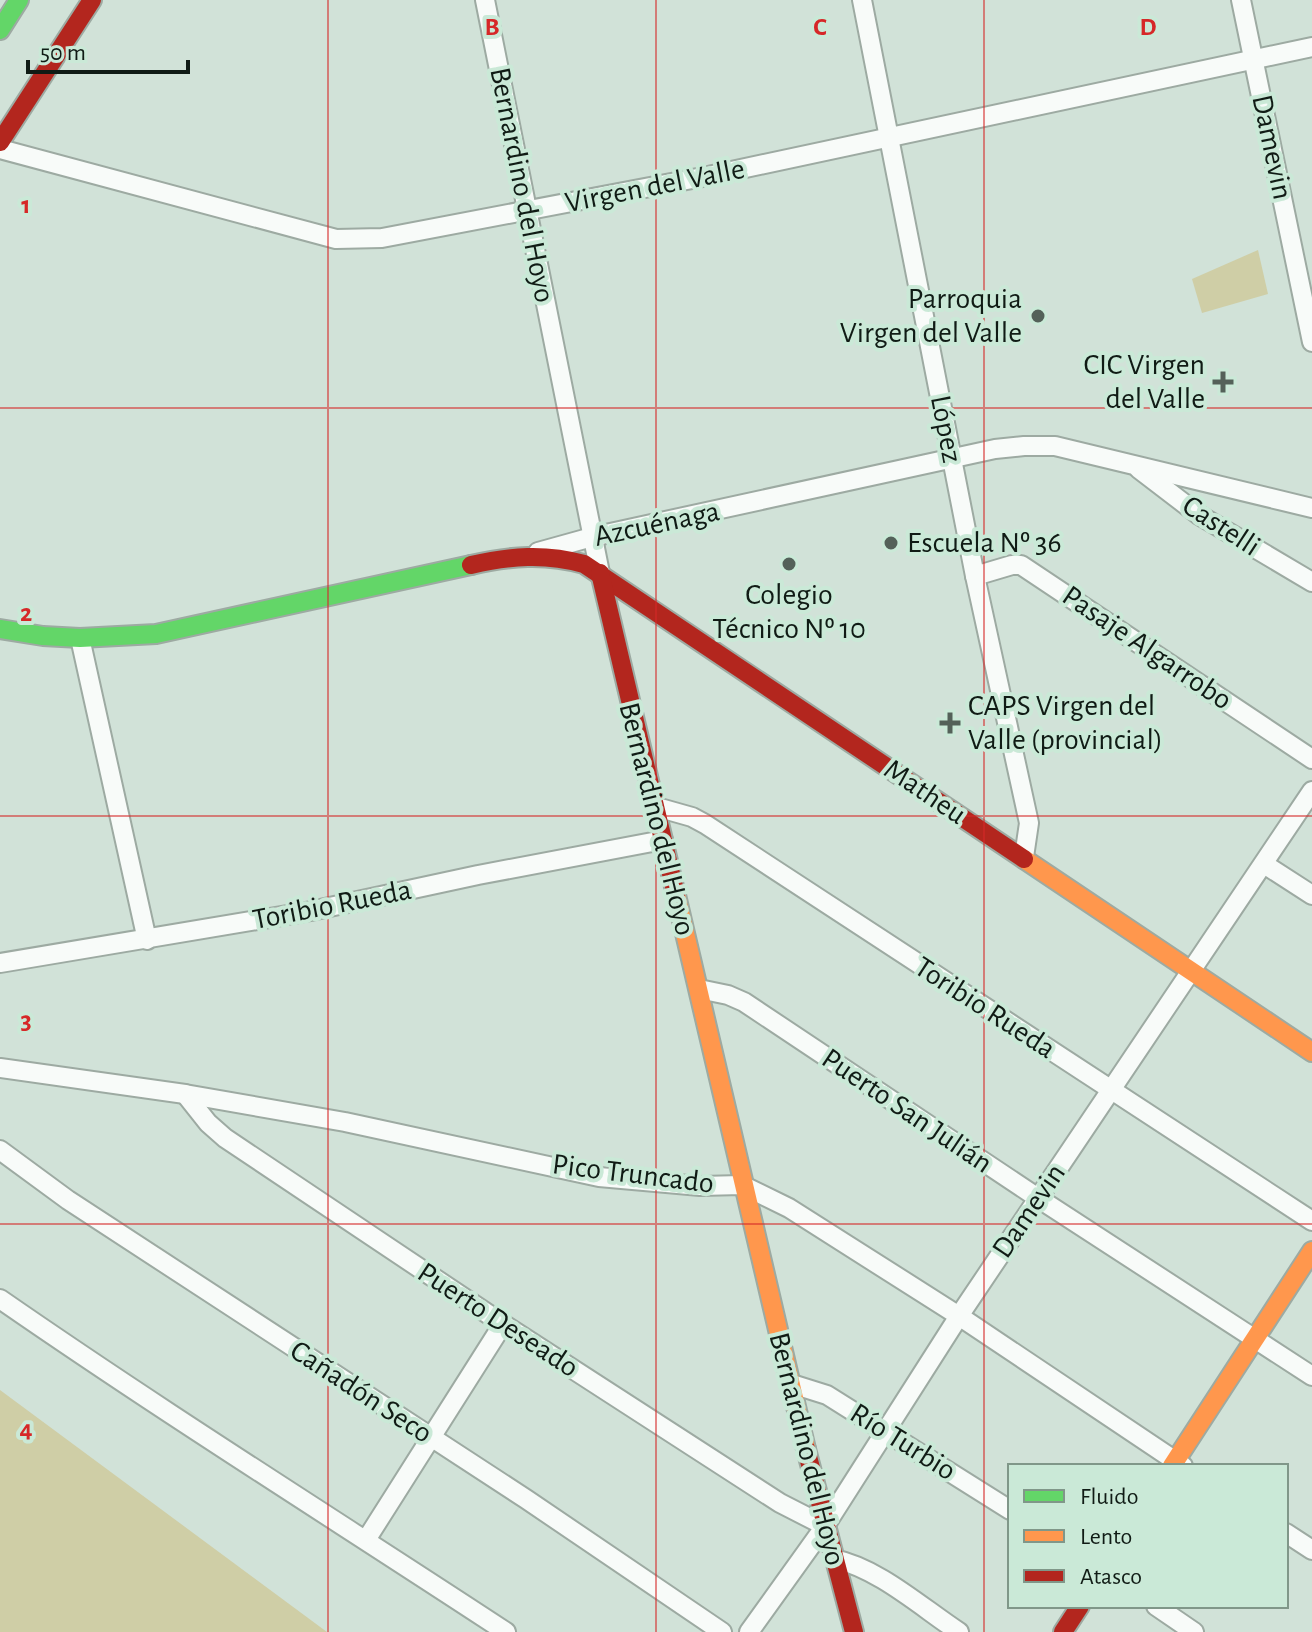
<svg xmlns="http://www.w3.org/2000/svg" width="1312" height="1632" viewBox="0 0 1312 1632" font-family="'Alegreya Sans',sans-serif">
<rect width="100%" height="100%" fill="#d1e2d8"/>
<!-- green -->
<g fill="#cfcea6">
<path d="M1258 250 1268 294 1202 313 1192 279Z"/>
<path d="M0 1390 327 1632H0Z"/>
</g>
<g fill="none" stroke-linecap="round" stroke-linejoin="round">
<defs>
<g id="street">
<path d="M485 0 600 573"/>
<path d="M862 0 975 576 1029 823 1024 857"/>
<path d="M1241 0 1312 342"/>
<path d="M0 149 336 239 382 238 708 176 1312 47"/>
<path d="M1139 469 1199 515 1312 582"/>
<path d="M538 552 592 537 995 449 1024 446H1055L1312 508"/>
<path d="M975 576 1012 565H1021L1312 759"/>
<path d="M80 638 147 940"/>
<path d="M653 806 692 817 705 824 1312 1221"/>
<path d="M1264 864 1312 895"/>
<path d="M0 963 311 911 478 875 663 840"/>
<path d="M699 989 728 995 744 1002 1038 1198 1312 1376"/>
<path d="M0 1068 185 1094 345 1122 599 1177 700 1186 742 1185 789 1208 959 1316 1183 1466"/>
<path d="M185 1094 208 1123 225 1138 503 1324 780 1503 825 1526"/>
<path d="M0 1150 68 1200 526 1499 722 1632"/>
<path d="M0 1299C166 1414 337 1521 506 1632"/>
<path d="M792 1384 827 1395 1010 1510"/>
<path d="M1286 1533 1312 1550"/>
<path d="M366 1540 503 1324"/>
<path d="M834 1559C878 1568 921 1607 959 1632"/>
<path d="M1156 1606 1194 1632"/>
<path d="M749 1632 825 1526 959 1316 1312 791"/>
</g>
<g id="fast">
<path d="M0 30 19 0"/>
<path d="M0 629 43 636 80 638 156 634 471 565"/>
</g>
<g id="slow">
<path d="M1024 859 1312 1052"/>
<path d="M676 895 806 1449"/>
<path d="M1172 1466 1312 1251"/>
</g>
<g id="jam">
<path d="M0 142 92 0"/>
<path d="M471 565C510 556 545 553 584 564L1024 859"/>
<path d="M600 573 676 895"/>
<path d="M806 1449 854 1632"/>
<path d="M1063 1632 1080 1606"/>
</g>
</defs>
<!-- street casing -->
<use href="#street" stroke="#9daaa2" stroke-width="22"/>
<!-- fast casing -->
<use href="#fast" stroke="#9daaa2" stroke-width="22"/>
<!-- slow casing -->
<use href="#slow" stroke="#9daaa2" stroke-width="22"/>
<!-- jam casing -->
<use href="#jam" stroke="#9daaa2" stroke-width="22"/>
<!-- street -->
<use href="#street" stroke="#f8fbf9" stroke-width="18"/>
<!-- fast -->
<use href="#fast" stroke="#63d668" stroke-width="18"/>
<!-- slow -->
<use href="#slow" stroke="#ff974d" stroke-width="18"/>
<!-- jam -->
<use href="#jam" stroke="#b3261e" stroke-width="18"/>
</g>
<!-- grid -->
<path fill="none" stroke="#d62828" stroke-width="2" stroke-opacity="0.55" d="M328 0V1632M656 0V1632M984 0V1632M0 408H1312M0 816H1312M0 1224H1312"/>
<!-- markers -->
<g fill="#546159" stroke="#cae9d7" stroke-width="3">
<circle cx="1038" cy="316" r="8"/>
<path d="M1219 370h8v8h8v8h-8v8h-8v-8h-8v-8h8z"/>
<circle cx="891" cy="543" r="8"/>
<circle cx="789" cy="564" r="8"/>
<path d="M946 711h8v8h8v8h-8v8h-8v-8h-8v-8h8z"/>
</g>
<g text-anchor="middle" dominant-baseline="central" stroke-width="8" stroke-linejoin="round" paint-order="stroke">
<!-- street labels -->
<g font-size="30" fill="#101b15" stroke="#cae9d7">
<text transform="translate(1272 147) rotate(78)">Damevin</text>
<text transform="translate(522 185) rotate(79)">Bernardino del Hoyo</text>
<text transform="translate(655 186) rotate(-11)">Virgen del Valle</text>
<text transform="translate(946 429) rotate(79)">López</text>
<text transform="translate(657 524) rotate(-12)">Azcuénaga</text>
<text transform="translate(1221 526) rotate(33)">Castelli</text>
<text transform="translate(1147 648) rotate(34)">Pasaje Algarrobo</text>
<text transform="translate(925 792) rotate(34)">Matheu</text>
<text transform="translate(657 819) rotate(76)">Bernardino del Hoyo</text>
<text transform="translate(332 905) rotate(-11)">Toribio Rueda</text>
<text transform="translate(985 1008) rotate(33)">Toribio Rueda</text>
<text transform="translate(907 1111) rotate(34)">Puerto San Julián</text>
<text transform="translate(633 1174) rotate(7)">Pico Truncado</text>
<text transform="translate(1029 1211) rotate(-56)">Damevin</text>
<text transform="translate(498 1320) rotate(33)">Puerto Deseado</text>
<text transform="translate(361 1392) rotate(33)">Cañadón Seco</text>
<text transform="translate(903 1442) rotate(32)">Río Turbio</text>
<text transform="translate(807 1449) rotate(76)">Bernardino del Hoyo</text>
</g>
<!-- poi labels -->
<g font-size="30" fill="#101b15" stroke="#cae9d7" text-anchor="end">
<text x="1022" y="299">Parroquia<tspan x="1022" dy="34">Virgen del Valle</tspan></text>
<text x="1205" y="365">CIC Virgen<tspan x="1205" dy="34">del Valle</tspan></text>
<text x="907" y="543" text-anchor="start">Escuela Nº 36</text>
<text x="789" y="595" text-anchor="middle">Colegio<tspan x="789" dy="34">Técnico Nº 10</tspan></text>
<text x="968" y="706" text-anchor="start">CAPS Virgen del<tspan x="968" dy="34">Valle (provincial)</tspan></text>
</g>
</g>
<g font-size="26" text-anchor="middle" font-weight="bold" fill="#d62828" stroke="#cae9d7" stroke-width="8" stroke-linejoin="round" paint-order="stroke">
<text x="492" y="35">B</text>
<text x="820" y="35">C</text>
<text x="1148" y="35">D</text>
<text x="26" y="213">1</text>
<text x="26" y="621">2</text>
<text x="26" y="1029">3</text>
<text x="26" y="1437">4</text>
</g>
<!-- legend -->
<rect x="1008" y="1464" width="280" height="144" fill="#cae9d7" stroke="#809789" stroke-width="2"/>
<rect x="1024" y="1490" width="40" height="12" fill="#63d668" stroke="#809789" stroke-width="2"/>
<text x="1080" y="1504" font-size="24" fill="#101b15">Fluido</text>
<rect x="1024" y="1530" width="40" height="12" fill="#ff974d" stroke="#809789" stroke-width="2"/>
<text x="1080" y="1544" font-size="24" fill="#101b15">Lento</text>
<rect x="1024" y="1570" width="40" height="12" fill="#b3261e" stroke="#809789" stroke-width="2"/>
<text x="1080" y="1584" font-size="24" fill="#101b15">Atasco</text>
<!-- scale -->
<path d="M28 60v12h160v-12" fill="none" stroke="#101b15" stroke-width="4"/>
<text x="40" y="60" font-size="24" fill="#101b15" stroke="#cae9d7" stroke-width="6" paint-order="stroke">50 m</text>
</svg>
